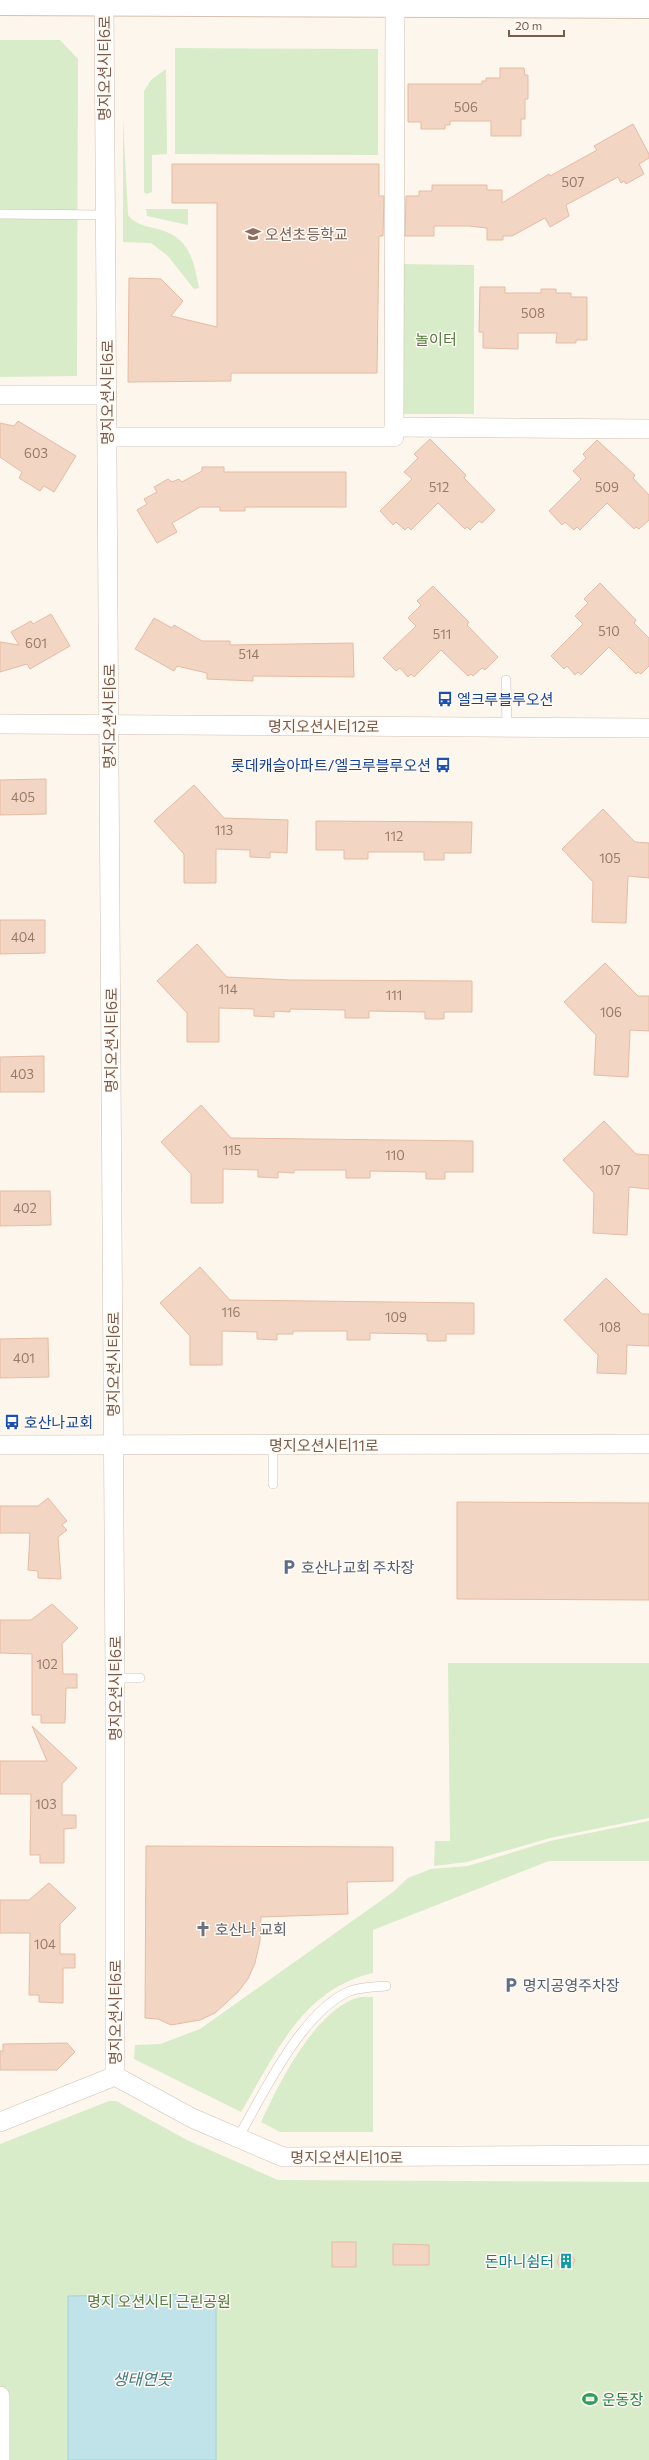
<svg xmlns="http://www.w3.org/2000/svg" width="649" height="2460" viewBox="0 0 649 2460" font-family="Commissioner,'Noto Sans KR',sans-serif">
<rect width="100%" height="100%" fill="#fdf6ec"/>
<!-- green -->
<g fill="#d8ecc9">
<path d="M0 40H60L78 59 77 376 0 377Z"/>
<path d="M175 48 378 49V155L175 154Z"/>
<path d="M166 69 167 154 152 155V192L146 194 144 192V91L151 80Z"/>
<path d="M123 118 128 215C136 225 146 226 158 229 189 237 194 260 199 288L194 289 168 256 151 243 123 242Z"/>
<path d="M146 209H188V225L147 216Z"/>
<path d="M398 264 474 265V414H398Z"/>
<path d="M448 1663H649V1818L550 1838 467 1862 434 1866 435 1841H450Z"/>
<path d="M649 1821V1861H549L373 1930V1973C302 1989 275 2055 241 2112L134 2059 135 2045 160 2044 200 2029 393 1892 408 1878 431 1869 468 1866 550 1841Z"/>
<path d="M360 1997H373V2132H280L261 2122C279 2083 316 2008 360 1997Z"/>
<path d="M109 2101H116L187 2140 278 2180 649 2182V2460H0V2144Z"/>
</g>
<!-- water -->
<path fill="#bfe3e8" stroke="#a5d3da" d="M216 2294V2460H68V2296Z"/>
<!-- building -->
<g fill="#f3d5c3" stroke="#e6bba3">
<path d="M500 68H524L525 75H528V99H525V119H521V136H491V121H450V125H445V129H421V122H408V84H482V81H486V78H500Z"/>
<path d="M633 124 649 154V158L639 164 644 174 626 184 624 181 621 183 618 177 566 205 569 216 550 227 545 218 512 236H503V240H487V228L469 226H434V236H405L406 196H419V191H432V185H487V190H502V203L549 174 550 176 597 150 594 146Z"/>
<path d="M172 164H379V196H384L383 236H379L377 373H231V381L128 382 129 278 161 279 183 301 171 316 217 327V203H172Z"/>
<path d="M480 287H505V293H541V289H556V293H571V297H587V340H576V343H556L557 333H518V349L483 348V332H479Z"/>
<path d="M18 421 76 456 54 492 44 486 40 491 19 478 22 472 0 457V423L14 426Z"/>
<path d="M430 439 466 475 464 478 495 510 482 523 479 521 470 530 467 527 465 529 438 503 411 530 408 527 405 530 396 522 393 525 380 511 412 479 404 472 418 458 414 454Z"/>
<path d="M597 440 635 475 633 478 649 495V520L639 529 636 527 634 529 607 503 580 530 577 527 574 530 565 522 562 525 549 511 581 479 573 471 586 458 583 454Z"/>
<path d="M202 467H224V472H346V507H245V511H220V507H200L172 523 177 532 157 543 137 510 147 504 144 499 157 492 154 487 168 479 172 482 179 479 182 482 202 471Z"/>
<path d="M600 583 636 620 634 623 649 638V666L641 674 638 672 636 674 609 647 581 675 578 672 575 675 567 666 564 669 551 656 583 624 575 616 588 603 584 599Z"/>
<path d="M433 586 469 622 467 625 498 657 485 670 482 668 473 676 471 674 468 676 441 650 414 677 411 674 408 677 400 668 396 671 383 658 416 626 408 618 421 605 417 601Z"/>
<path d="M51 614 70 646 30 669 27 664 0 672V642L19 645 11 632 31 621 33 624Z"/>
<path d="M154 618 172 628 174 625 202 641H230V645L353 643 354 677 253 676V681L207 679V673L177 666 174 671 135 649Z"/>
<path d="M46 779V814L0 815V780Z"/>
<path d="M194 785 224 818 288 820 287 853 270 852V858L250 857V850L216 849V883H184V854L154 821Z"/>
<path d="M603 809 635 842 649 843V878L628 876 626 923 592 922 593 882 562 849Z"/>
<path d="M316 821 472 822 471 853H444V860H424V852H368V859H344V850H316Z"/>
<path d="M0 920H45V953L0 954Z"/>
<path d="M197 944 227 977 291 980 472 981V1012H444V1019H425V1012L369 1011V1018H345V1010L290 1009V1012L274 1011V1017L254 1016V1009L219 1008V1042H187V1013L157 981Z"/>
<path d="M605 963 638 996H649V1031L630 1030 628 1077 594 1075 596 1035 564 1002Z"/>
<path d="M44 1056V1092H0V1057Z"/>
<path d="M201 1105 231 1138 473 1141V1172H445V1179H426V1172L370 1171V1178H346V1170H294V1173L278 1172V1178L258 1177V1170L223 1169V1203H191V1174L161 1142Z"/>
<path d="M604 1121 636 1154 649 1155V1189L629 1187 627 1235 593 1233 594 1193 563 1160Z"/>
<path d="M0 1191H50L51 1225 0 1226Z"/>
<path d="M200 1267 230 1300 474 1303V1334H446V1341H427V1334L370 1333V1340H347V1331H293V1334H277V1340L257 1339V1332L222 1331V1365H190V1336L160 1303Z"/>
<path d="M606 1278 642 1314H649V1346L627 1345 626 1374 597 1373 598 1355 564 1320Z"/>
<path d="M48 1338 49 1377 0 1378V1339Z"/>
<path d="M48 1498 67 1521 62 1525 67 1530 58 1537 61 1579 38 1578V1571L28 1570 30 1533H0V1506H38Z"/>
<path d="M457 1502 649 1503V1600L457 1599Z"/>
<path d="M52 1604 78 1628 62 1644 63 1674H77V1688H66L65 1723H41V1715H32V1654L0 1653V1620H31Z"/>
<path d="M32 1726 77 1768 62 1784V1815H76V1828L64 1829V1863H40V1855H30L31 1794H0V1761H47Z"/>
<path d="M146 1846 393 1847V1881L347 1882 348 1914 261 1917 260 1941 255 1963 248 1979 238 1992 215 2013 200 2020 171 2025 158 2019 145 2018Z"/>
<path d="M49 1883 76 1908 60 1924V1954H75V1968H63V2003L39 2002V1995H29L30 1933H0V1900H29Z"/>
<path d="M67 2043 75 2052 57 2070H0V2051H3V2044Z"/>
<rect x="332" y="2242" width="24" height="25"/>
<path d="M393 2244 429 2245V2265H393Z"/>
<path d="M560 2253H570L575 2260 571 2269 561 2270 557 2262Z"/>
</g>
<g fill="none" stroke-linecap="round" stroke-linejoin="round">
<defs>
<g id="service">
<path d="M0 214 106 215"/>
<path d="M506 680 507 727"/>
<path d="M273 1445V1484"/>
<path d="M115 1678H140"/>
<path d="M238 2138C263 2094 302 2011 350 1991 362 1987 374 1987 386 1986"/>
</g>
<g id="minor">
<path d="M104 4 115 1678V2076"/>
<path d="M0 395H107"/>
<path d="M394 427 649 429"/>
<path d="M107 437H394L395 5"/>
<path d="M0 724 649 728"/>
<path d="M0 1445 649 1444"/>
<path d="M0 2122 115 2076 192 2118 283 2157 649 2155"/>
<path d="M0 2396V2460"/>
</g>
<path id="secondary" d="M0 4 649 7"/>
</defs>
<!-- service casing -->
<use href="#service" stroke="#d1beb0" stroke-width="10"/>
<!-- minor casing -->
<use href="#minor" stroke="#d1beb0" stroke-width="20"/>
<!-- secondary casing -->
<use href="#secondary" stroke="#d6c0b0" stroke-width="24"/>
<!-- service -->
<use href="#service" stroke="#fff" stroke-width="9"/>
<!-- minor -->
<use href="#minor" stroke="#fff" stroke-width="19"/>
<!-- secondary -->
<use href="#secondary" stroke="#fff" stroke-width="22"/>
</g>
<!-- icons -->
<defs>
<symbol id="school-bare" viewBox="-9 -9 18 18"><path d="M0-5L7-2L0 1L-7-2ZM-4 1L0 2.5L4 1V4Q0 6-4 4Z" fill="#8d6e63" stroke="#fffaf3" stroke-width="2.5" paint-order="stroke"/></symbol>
<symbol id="bus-bare" viewBox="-9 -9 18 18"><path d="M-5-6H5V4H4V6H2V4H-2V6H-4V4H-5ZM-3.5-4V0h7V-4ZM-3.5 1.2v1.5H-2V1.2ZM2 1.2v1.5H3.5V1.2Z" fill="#1a4fb4" stroke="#fffaf3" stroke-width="2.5" paint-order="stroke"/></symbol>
<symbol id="parking-bare" viewBox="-9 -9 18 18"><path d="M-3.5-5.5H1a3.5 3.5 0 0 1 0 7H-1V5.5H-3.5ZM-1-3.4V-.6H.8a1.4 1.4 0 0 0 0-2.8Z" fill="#5c6f8a" stroke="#fffaf3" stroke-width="2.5" paint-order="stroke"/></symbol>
<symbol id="church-bare" viewBox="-9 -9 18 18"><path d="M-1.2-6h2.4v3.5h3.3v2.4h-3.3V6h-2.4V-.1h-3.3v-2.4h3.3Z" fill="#6b7280" stroke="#fffaf3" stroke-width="2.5" paint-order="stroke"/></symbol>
<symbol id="building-bare" viewBox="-9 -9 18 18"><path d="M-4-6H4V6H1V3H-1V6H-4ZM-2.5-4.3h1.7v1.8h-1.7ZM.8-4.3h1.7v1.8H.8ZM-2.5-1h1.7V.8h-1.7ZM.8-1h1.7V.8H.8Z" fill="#0f9aa8" stroke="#fffaf3" stroke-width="2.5" paint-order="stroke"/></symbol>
<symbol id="stadium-bare" viewBox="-9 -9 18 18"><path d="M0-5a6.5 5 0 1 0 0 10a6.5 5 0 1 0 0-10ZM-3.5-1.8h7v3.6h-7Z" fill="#2e9e5b" stroke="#fffaf3" stroke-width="2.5" paint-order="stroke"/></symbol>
</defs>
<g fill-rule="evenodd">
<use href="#school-bare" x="242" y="223" width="22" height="22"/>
<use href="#bus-bare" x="434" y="688" width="22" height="22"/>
<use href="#bus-bare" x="432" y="754" width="22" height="22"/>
<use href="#bus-bare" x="1" y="1411" width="22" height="22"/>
<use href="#parking-bare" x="278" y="1556" width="22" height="22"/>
<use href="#church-bare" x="192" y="1918" width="22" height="22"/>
<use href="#parking-bare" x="500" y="1974" width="22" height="22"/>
<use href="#building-bare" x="555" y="2250" width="22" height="22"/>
<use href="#stadium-bare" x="579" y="2388" width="22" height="22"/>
</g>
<g text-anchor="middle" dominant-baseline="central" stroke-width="3" stroke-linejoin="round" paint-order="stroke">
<!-- number labels -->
<g font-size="13" fill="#987a6a">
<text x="466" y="107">506</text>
<text x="573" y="182">507</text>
<text x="533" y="313">508</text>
<text x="36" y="453">603</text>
<text x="439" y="487">512</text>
<text x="607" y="487">509</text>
<text x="609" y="631">510</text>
<text x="442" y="634">511</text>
<text x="36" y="643">601</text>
<text x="249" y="654">514</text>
<text x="23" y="797">405</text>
<text x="224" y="830">113</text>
<text x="394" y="836">112</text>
<text x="610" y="858">105</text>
<text x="23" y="937">404</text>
<text x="228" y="989">114</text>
<text x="394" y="995">111</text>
<text x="611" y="1012">106</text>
<text x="22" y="1074">403</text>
<text x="232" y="1150">115</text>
<text x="395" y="1155">110</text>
<text x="610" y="1170">107</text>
<text x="25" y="1208">402</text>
<text x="231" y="1312">116</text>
<text x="396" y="1317">109</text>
<text x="610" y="1327">108</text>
<text x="24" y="1358">401</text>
<text x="47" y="1664">102</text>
<text x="46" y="1804">103</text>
<text x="45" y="1944">104</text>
</g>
<!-- street labels -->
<g font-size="15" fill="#7a5c4d" stroke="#fffaf3">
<text transform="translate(104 68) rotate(-90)">명지오션시티6로</text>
<text transform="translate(107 392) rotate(-90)">명지오션시티6로</text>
<text transform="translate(109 716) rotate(-90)">명지오션시티6로</text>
<text x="324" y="726">명지오션시티12로</text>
<text transform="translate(111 1040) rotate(-90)">명지오션시티6로</text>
<text transform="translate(113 1364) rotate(-90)">명지오션시티6로</text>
<text x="324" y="1445">명지오션시티11로</text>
<text transform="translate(115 1688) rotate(-90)">명지오션시티6로</text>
<text transform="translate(115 2012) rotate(-90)">명지오션시티6로</text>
<text x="347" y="2157">명지오션시티10로</text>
</g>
<!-- education labels -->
<g font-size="15" fill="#785e54" stroke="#fffaf3" text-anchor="start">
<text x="265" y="234">오션초등학교</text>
</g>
<!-- park labels -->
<g font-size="15" fill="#537a41" stroke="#fffaf3">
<text x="436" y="339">놀이터</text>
<text x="159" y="2301">명지 오션시티 근린공원</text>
</g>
<!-- transit labels -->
<g font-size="15" fill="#164399" stroke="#fffaf3" text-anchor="start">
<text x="457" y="699">엘크루블루오션</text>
<text x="431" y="765" text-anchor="end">롯데캐슬아파트/엘크루블루오션</text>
<text x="24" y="1422">호산나교회</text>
</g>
<!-- service labels -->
<g font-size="15" fill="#4e5e75" stroke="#fffaf3" text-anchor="start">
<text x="301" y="1567">호산나교회 주차장</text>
<text x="523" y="1985">명지공영주차장</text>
</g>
<!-- worship labels -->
<g font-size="15" fill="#5b616d" stroke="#fffaf3" text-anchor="start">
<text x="215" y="1929">호산나 교회</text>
</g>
<!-- culture labels -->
<g font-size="15" fill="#0d838f" stroke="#fffaf3" text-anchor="end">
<text x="554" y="2261">돈마니쉼터</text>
</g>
<!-- leisure labels -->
<g font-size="15" fill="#27864d" stroke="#fffaf3" text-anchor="start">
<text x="602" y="2399">운동장</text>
</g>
<!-- water labels -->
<g font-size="16" font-style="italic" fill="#437c86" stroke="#fffaf3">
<text x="142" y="2378">생태연못</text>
</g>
</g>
<!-- scale -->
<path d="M509 30v6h55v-6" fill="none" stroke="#7a5c4d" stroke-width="2"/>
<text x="515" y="30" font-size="12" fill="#7a5c4d" stroke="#fffaf3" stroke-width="3" paint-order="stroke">20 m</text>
</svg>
